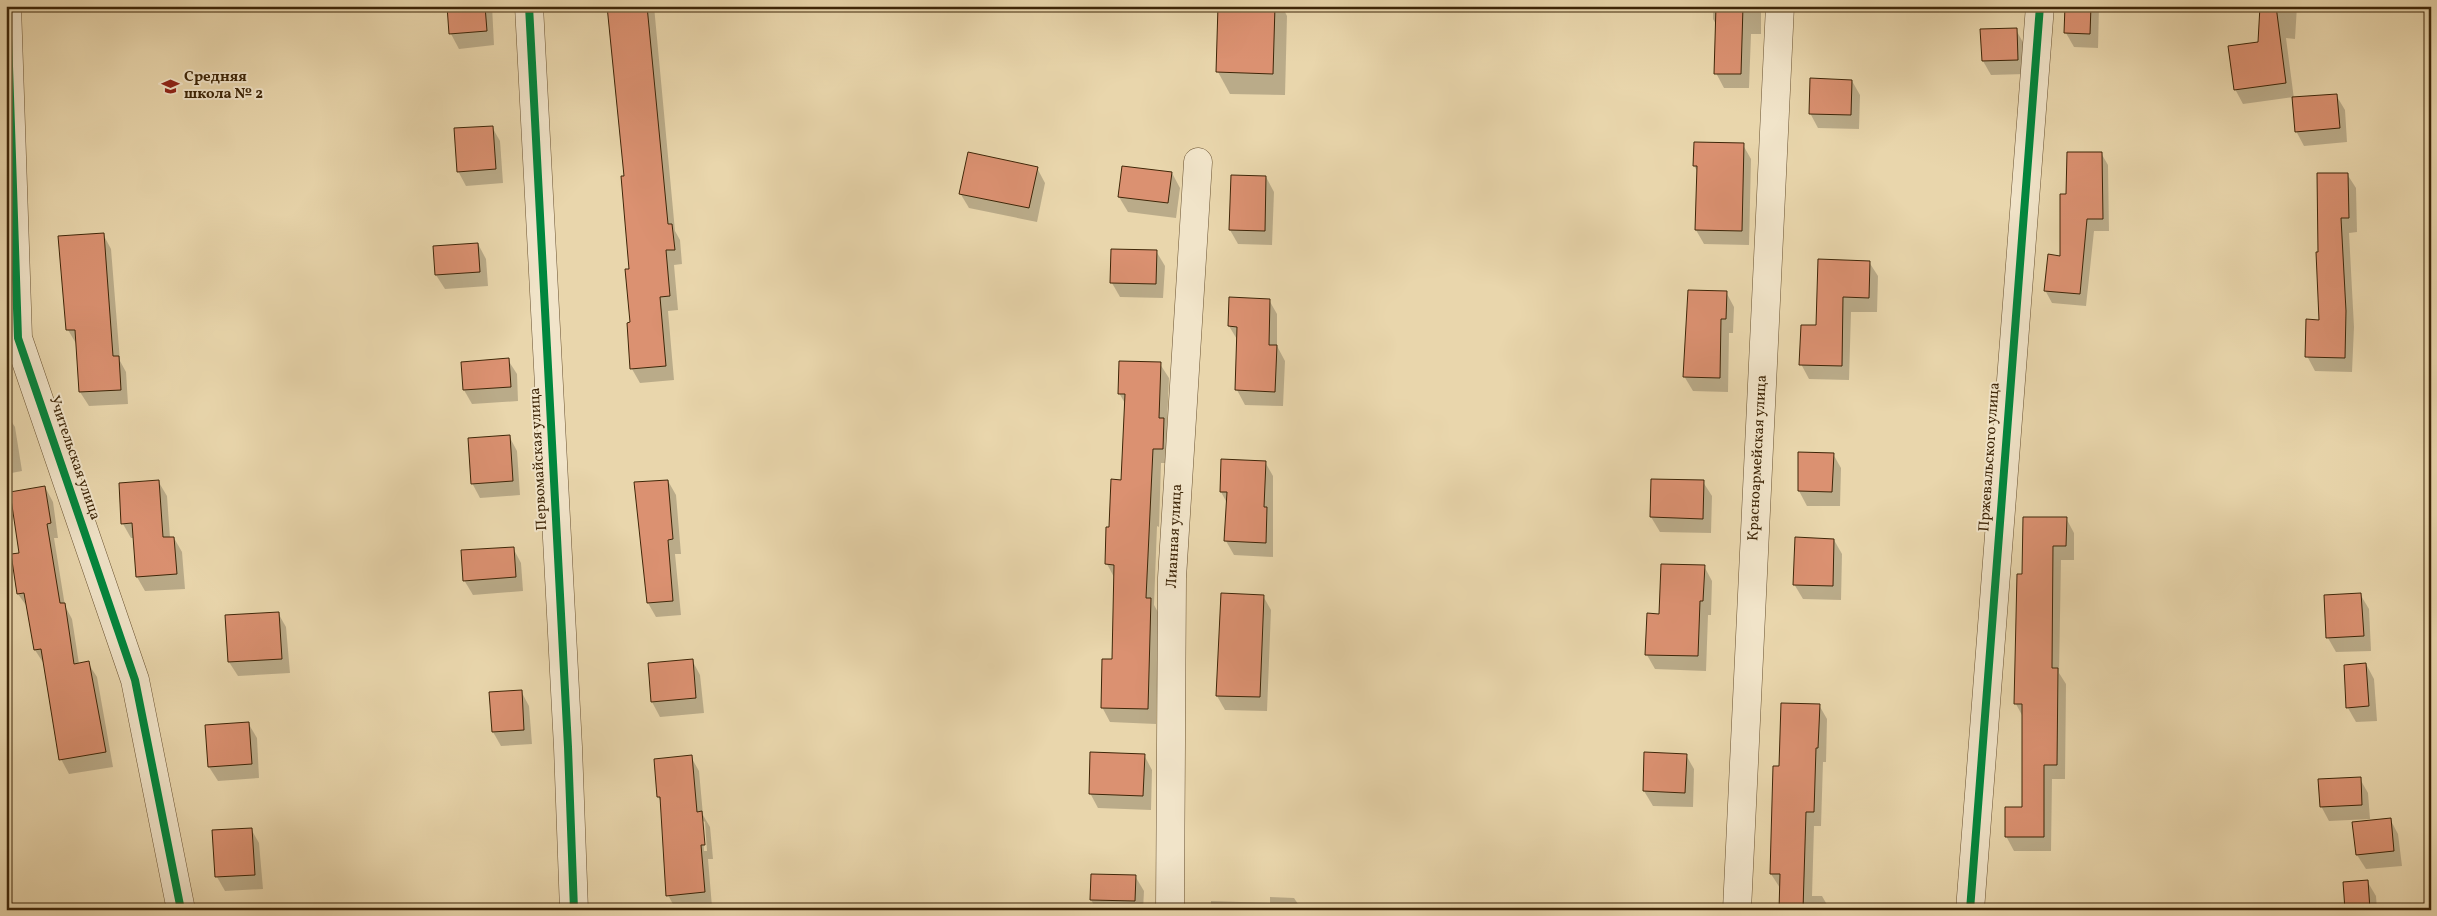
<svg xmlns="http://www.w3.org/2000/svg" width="2437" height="916" viewBox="0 0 2437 916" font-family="Vollkorn,serif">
<rect width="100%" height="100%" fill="#e9d6ac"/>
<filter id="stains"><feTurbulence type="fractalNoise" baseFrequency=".004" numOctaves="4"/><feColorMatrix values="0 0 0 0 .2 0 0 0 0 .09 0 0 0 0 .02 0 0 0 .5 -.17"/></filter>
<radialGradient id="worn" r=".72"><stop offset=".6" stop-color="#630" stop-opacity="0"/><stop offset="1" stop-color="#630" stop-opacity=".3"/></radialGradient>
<!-- shadow -->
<g fill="#0003" fill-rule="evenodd">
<path d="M448 6H492L494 45 459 49 451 34Z"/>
<path d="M609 6H654L675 231 680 240 682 264 674 265 678 310 668 311 674 380 640 383 632 369 628 324H631L630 270 625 177Z"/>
<path d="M1220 6H1282L1287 16 1285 95 1230 94 1218 72Z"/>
<path d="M1713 6H1761V34H1751L1749 88H1724L1716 73 1717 26 1713 19Z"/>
<path d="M2066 6H2099L2098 48 2074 47 2066 33Z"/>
<path d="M2261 6H2297L2295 39 2286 38 2294 99 2336 95 2345 110 2347 142 2304 146 2296 131 2294 97 2243 104 2235 89 2259 43Z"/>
<path d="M2016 30 2024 44 2025 74 1991 75 1983 61Z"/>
<path d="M1852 81 1860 95 1859 129 1818 128 1810 113Z"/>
<path d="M492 127 500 141 503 183 466 186 458 171Z"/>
<path d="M1743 145 1751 159 1749 245 1704 244 1696 230 1698 172 1694 166Z"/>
<path d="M2101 153 2108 165 2109 231H2094L2086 306 2052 303 2045 290 2061 257 2067 196Z"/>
<path d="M1037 168 1045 183 1037 222 969 208 960 193Z"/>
<path d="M1172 173 1180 188 1176 218 1128 212 1119 197Z"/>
<path d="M2347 174 2356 188 2357 232 2349 233 2354 327 2352 372 2315 371 2307 356 2320 321 2319 254Z"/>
<path d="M1266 177 1274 192 1272 245 1238 244 1230 230Z"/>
<path d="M103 234 111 249 120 361 126 372 128 404 89 406 80 392 77 345 68 330 59 237Z"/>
<path d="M478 244 486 259 488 286 445 289 436 275Z"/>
<path d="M1156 251 1165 266 1163 298 1120 297 1112 283Z"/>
<path d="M1869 262 1878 276 1877 312H1851L1849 380 1809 379 1801 364 1817 327Z"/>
<path d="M1726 292 1734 307 1733 333H1729L1728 392 1693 391 1684 376Z"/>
<path d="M1230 299 1269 300 1277 314V346L1285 361 1283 406 1245 405 1237 390 1238 341 1229 326Z"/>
<path d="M508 360 517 374 518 401 472 404 464 390 462 363Z"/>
<path d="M1160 364 1169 378 1167 425 1172 434 1171 463H1161L1159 527 1157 526 1154 605 1159 614 1156 724 1110 722 1102 707 1113 660 1115 579 1107 564 1110 529 1122 481 1126 405 1119 393Z"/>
<path d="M6 413 15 427 22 471 6 474Z"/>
<path d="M509 436 517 451 520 495 480 498 472 483Z"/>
<path d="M1800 453 1833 454 1841 468 1840 506H1807L1799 491Z"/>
<path d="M1265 462 1273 476V557L1234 555 1226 541 1227 503 1221 492Z"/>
<path d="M1652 480 1703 482 1712 496 1711 533 1660 532 1651 517Z"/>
<path d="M158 481 167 496 170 538H174L182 552 185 589 145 591 137 577 134 538H131L123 524Z"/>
<path d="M668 481 676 495 681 554H675L681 615 656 617 648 603Z"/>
<path d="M45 487 53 502 58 538H54L65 606 72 619 79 664 88 663 97 677 113 767 69 774 61 759 44 664 35 650 28 608 18 594 12 555 20 554Z"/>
<path d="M2066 518 2074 533V560H2061L2059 673 2066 684 2065 779H2052L2051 851H2014L2006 836 2023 809V717L2016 704 2024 575Z"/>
<path d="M1834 540 1842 554 1841 600 1803 599 1794 584Z"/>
<path d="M513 548 521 563 523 591 473 595 464 580Z"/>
<path d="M1704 566 1712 581 1711 615H1708L1706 671 1655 669 1647 655 1660 615Z"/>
<path d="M2360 594 2369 609 2371 651 2336 652 2328 638 2326 596Z"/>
<path d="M1263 596 1271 610 1267 711 1225 710 1217 696Z"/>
<path d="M278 613 286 627 290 673 238 676 229 662 226 617Z"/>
<path d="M692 660 700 675 704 713 660 717 652 702 649 664Z"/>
<path d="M2366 664 2374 679 2377 721 2356 722 2348 708Z"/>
<path d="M521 691 529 706 532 744 501 746 493 732Z"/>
<path d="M1819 705 1827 719 1826 762H1823L1821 826H1814L1812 896H1822L1830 910H1781L1780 888 1771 874 1780 767Z"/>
<path d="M248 723 257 738 259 778 218 781 209 767Z"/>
<path d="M1646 754 1686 755 1694 769 1693 807 1653 806 1644 791Z"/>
<path d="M1144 755 1152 770 1151 810 1098 808 1090 793Z"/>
<path d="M691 757 699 771 703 815 710 827 713 859H708L712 907 676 910 668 895 662 803 658 797 655 760ZM702 820 705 822 707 851H704Z"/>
<path d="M2360 779 2368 793 2370 819 2329 821 2321 806Z"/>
<path d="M2390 819 2398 834 2402 866 2366 869 2357 855 2354 823Z"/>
<path d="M251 829 259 843 263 889 225 891 217 877 213 832Z"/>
<path d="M1135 876 1144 891 1143 910H1097L1091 900Z"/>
<path d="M2367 881 2376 896 2377 910H2346Z"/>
<path d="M1270 897 1294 898 1298 904 1370 906 1372 910H1211V901L1270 903Z"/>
<path d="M529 905 532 910H498V907Z"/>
<path d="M1649 907 1696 908 1697 910H1649Z"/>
</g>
<!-- building -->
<g fill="#db9171" stroke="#3e2608">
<path d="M447 6H485L487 31 449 34Z"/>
<path d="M607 6H647L668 224H672L675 250H666L670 296 660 297 666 366 630 369 627 323 630 322 625 269H629L621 176H624Z"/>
<path d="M1218 6H1275L1273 74 1216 72Z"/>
<path d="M1716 6H1743L1741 74H1714Z"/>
<path d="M2065 6H2091L2090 34 2064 33Z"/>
<path d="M2260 6H2276L2286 83 2234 90 2228 46 2258 42Z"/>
<path d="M2017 28 2018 60 1982 61 1980 29Z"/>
<path d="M1810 78 1852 80 1851 115 1809 114Z"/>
<path d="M2337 94 2340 128 2295 132 2292 97Z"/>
<path d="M493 126 496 169 457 172 454 128Z"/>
<path d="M1694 142 1744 143 1742 231 1695 230 1697 166H1693Z"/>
<path d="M968 152 1038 167 1029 208 959 194Z"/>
<path d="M2067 152H2102L2103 219H2087L2080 294 2044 291 2048 254 2060 256V194H2066Z"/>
<path d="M1122 166 1172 172 1168 203 1118 197Z"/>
<path d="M2317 173H2348L2349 218H2341L2346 311 2345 358 2305 357 2306 319 2319 320 2316 252H2318Z"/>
<path d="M1231 175 1266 176 1265 231 1229 230Z"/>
<path d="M104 233 113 356H119L121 390 79 392 75 330H66L58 236Z"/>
<path d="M478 243 480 272 435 275 433 246Z"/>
<path d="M1111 249 1157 250 1156 284 1110 283Z"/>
<path d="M1818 259 1870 261 1869 298 1843 297 1842 366 1799 365 1801 325H1816Z"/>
<path d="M1688 290 1727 291 1726 319H1721L1720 378 1683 377Z"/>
<path d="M1229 297 1270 299 1269 345H1277L1275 392 1235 390 1237 327 1228 326Z"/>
<path d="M509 358 511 387 463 390 461 362Z"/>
<path d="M1119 361 1161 362 1159 418H1164L1163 449H1153L1146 598H1151L1148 709 1101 708 1102 659H1112L1114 565 1105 564 1106 527H1109L1111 479 1121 480 1125 394H1118Z"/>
<path d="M510 435 513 481 471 484 468 438Z"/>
<path d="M1798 452 1834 453 1832 492 1798 491Z"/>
<path d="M1221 459 1266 461 1264 507H1267L1266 543 1224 541 1227 492H1220Z"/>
<path d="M1651 479 1704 480 1703 519 1650 517Z"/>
<path d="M159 480 163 537H174L177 574 136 577 132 523 121 524 119 483Z"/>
<path d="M668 480 673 539 668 540 673 601 647 603 634 482Z"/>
<path d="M45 486 51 523 47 524 60 603H65L74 664 89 661 106 752 59 760 41 649 34 650 24 593 17 594 11 554 19 553 10 492Z"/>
<path d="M2023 517H2067L2066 546H2053L2052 668H2058L2057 765H2044V837H2005V807H2022V704H2014L2017 574H2022Z"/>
<path d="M1795 537 1834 539 1833 586 1793 585Z"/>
<path d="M514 547 516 577 463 581 461 550Z"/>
<path d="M1661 564 1705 565 1703 601H1700L1698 656 1645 655 1647 613 1659 614Z"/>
<path d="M1221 593 1264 595 1260 697 1216 696Z"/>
<path d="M2361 593 2364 636 2326 638 2324 595Z"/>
<path d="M279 612 282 659 228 662 225 615Z"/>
<path d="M693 659 696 698 651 702 648 663Z"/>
<path d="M2366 663 2369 706 2346 708 2344 665Z"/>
<path d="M522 690 524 730 492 732 489 692Z"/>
<path d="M1781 703 1820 704 1818 748H1816L1814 812H1806L1803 910H1779L1780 874H1770L1773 766H1779Z"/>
<path d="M249 722 252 764 208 767 205 725Z"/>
<path d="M1090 752 1145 754 1143 796 1089 794Z"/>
<path d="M1644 752 1687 754 1685 793 1643 791Z"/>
<path d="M692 755 697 812 702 811 705 845H701L705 892 666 896 660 797H657L654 759Z"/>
<path d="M2361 777 2362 805 2320 807 2318 779Z"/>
<path d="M2391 818 2394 851 2356 855 2352 822Z"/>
<path d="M252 828 255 875 215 877 212 830Z"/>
<path d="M1091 874 1136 875 1135 901 1090 900Z"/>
<path d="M2368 880 2370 910H2345L2343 882Z"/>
</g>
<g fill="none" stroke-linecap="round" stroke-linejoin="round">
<defs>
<g id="minor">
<path d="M7 6 18 338 135 680 181 910"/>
<path d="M529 6 568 747 574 910"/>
<path d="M1170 910 1172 578 1198 162"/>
<path d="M1737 910 1780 6"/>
<path d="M1970 910 2040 6"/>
</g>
</defs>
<!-- minor casing -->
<use href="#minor" stroke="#695231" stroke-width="29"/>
<!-- minor -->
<use href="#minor" stroke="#f1e4c9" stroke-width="28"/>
<defs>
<g id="cycleway">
<path d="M7 6 18 338 135 680 181 910"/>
<path d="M529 6 568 747 574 910"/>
<path d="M1970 910 2040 6"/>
</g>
</defs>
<!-- cycleway casing -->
<use href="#cycleway" stroke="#f1e4c9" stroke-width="11"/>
<!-- cycleway -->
<use href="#cycleway" stroke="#00873e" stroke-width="8"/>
</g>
<!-- icons -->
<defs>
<symbol id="school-bare" viewBox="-9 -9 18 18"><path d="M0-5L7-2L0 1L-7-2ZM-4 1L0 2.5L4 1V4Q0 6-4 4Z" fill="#8f2418" stroke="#f1e4c9" stroke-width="2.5" paint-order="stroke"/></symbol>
</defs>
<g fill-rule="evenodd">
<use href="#school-bare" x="158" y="74" width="25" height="25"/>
</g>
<g text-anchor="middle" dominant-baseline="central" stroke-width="4" stroke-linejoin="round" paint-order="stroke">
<!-- poi labels -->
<g font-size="15" font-weight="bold" fill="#3e2608" stroke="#f1e4c9" text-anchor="start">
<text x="184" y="77">Средняя<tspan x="184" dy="17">школа № 2</tspan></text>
</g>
<!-- street labels -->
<g font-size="15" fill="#3e2608" stroke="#f1e4c9">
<text transform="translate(1990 457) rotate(-86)">Пржевальского улица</text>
<text transform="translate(74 458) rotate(71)">Учительская улица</text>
<text transform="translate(1758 458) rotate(-87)">Красноармейская улица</text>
<text transform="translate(539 459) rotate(-93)">Первомайская улица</text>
<text transform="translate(1175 536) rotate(-87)">Лианная улица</text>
</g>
</g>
<!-- margin -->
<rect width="2437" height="916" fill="none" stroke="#e9d6ac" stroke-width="25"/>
<rect x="8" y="8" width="2422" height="901" fill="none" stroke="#3e2608" stroke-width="2.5"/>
<rect x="12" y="12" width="2412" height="891" fill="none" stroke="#3e2608"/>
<rect width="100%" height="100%" filter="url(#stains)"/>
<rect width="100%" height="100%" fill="url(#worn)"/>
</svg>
